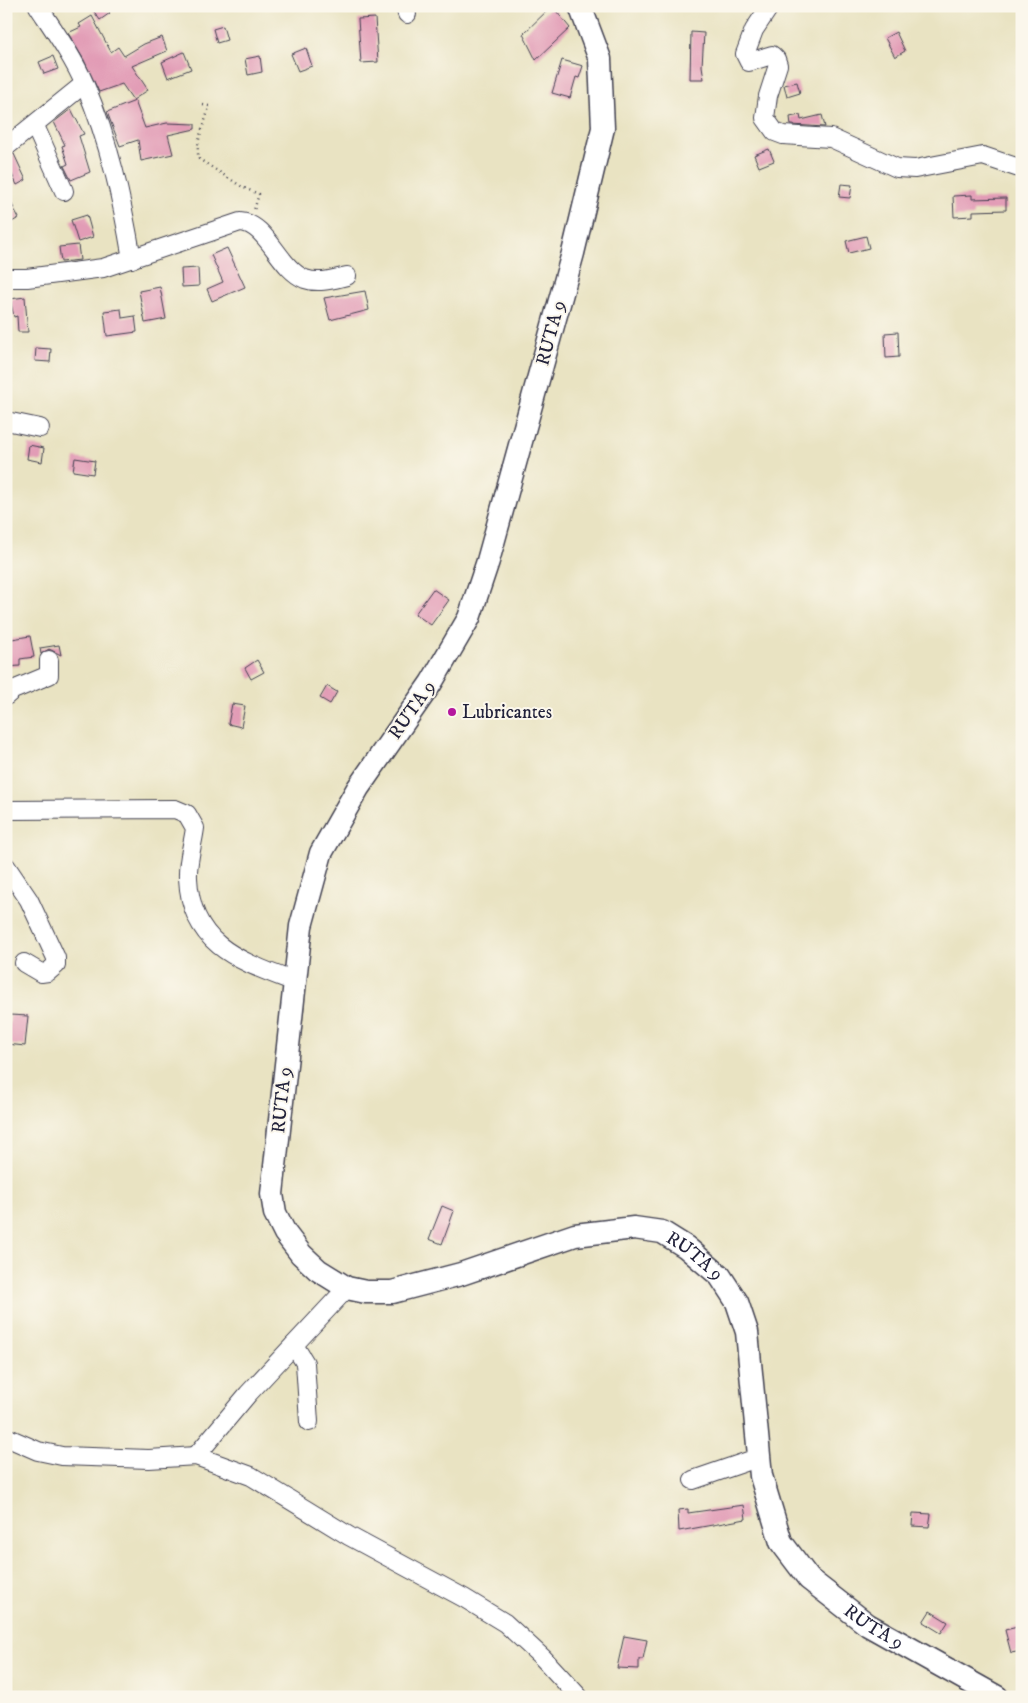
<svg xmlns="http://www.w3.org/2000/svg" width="1028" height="1703" viewBox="0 0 1028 1703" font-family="'IM FELL DW Pica',serif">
<rect width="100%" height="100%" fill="#fbf7ec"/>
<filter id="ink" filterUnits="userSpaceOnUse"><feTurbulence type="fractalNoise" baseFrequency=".02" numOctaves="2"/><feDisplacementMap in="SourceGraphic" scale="10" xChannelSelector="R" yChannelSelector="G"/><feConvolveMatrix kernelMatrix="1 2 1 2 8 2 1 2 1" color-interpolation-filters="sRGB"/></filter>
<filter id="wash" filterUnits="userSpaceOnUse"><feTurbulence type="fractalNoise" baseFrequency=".0096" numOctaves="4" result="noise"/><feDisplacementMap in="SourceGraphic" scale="20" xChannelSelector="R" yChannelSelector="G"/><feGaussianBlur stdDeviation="1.12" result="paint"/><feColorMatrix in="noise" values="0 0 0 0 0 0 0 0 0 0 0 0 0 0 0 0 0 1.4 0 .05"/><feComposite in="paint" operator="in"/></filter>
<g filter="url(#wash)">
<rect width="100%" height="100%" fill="#e9e3c2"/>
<g id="blocks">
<!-- building -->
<g fill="#e29cb6">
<path d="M90 6H104L110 13 100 20Z"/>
<path d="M552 6 570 28 536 60 523 34Z"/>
<path d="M92 16 111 52 118 47 124 56 144 44 162 37 167 51 132 66 148 90 133 100 122 84 99 92 84 60 68 33 81 27 79 24Z"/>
<path d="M375 18 378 62 361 63 358 19Z"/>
<path d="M223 26 227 40 217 43 213 29Z"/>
<path d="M691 32 704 33 702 66 704 79H690Z"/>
<path d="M896 32 905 51 895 57 885 38Z"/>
<path d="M306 48 312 66 298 71 291 54Z"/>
<path d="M184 52 191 69 168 78 162 62Z"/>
<path d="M53 56 58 69 44 74 39 62Z"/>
<path d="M260 56 262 72 248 75 245 59Z"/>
<path d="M562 60 583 66 579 78 576 77 570 98 552 93Z"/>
<path d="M797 82 800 93 787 97 784 85Z"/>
<path d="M135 101 145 128 167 123 195 124V129L168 135 173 154 141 161 138 140 120 146 107 112Z"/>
<path d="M71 109 84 134 79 136 90 172 71 180 64 166 68 164 62 146 65 145 54 122Z"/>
<path d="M800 115 801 120 822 115 825 127 791 125 790 117Z"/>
<path d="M769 149 774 161 759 167 754 155Z"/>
<path d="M14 154 26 180 17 185 6 162V157Z"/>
<path d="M841 184 852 185 850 198 839 197Z"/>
<path d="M6 193 19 218 6 225Z"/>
<path d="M972 195V199L1006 198V210L973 211V216L954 217 953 196Z"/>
<path d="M87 215 93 237 78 242 71 220Z"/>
<path d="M866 236 869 248 849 253 846 241Z"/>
<path d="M78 245 80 260 61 262 59 247Z"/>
<path d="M227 248 245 287 212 301 207 289 223 282 211 255Z"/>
<path d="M198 268 199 286 182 287 181 269Z"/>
<path d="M160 287 166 319 145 323 139 291Z"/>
<path d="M365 291 369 310 330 320 324 298Z"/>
<path d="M25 297 28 332H18L17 316 14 317 10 299Z"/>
<path d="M121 309 122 318 135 316 137 332 107 336 104 311Z"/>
<path d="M898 332 899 357 886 358 885 333Z"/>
<path d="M36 348 51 349 50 362 35 361Z"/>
<path d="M29 445 44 448 42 462 27 459Z"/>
<path d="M75 458 95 461 93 474 73 471Z"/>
<path d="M433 589 449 600 431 625 415 614Z"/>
<path d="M30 636 34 657 20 659V666L6 667V640Z"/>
<path d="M59 645 61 655 49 649 41 654 40 648Z"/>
<path d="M257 660 264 672 251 679 245 668Z"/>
<path d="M327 686 337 692 330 704 320 698Z"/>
<path d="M232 704 245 706 241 727 228 724Z"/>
<path d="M10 1015 28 1016 25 1046 7 1044Z"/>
<path d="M442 1206 454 1211 442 1244 429 1239Z"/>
<path d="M744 1505 746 1519 679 1531 678 1510 688 1509V1513Z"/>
<path d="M913 1513 931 1514 929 1527 912 1526Z"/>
<path d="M930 1611 948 1622 941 1633 923 1622Z"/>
<path d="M1022 1626V1651L1011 1653 1005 1630Z"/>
<path d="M624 1636 647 1640 643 1659H639V1669L617 1668Z"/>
</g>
</g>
</g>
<g filter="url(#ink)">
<use href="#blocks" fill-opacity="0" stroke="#403f4f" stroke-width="1"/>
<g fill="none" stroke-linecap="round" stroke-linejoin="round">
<defs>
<g id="minor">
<path d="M38 6C55 32 73 57 85 85 109 141 122 199 132 259"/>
<path d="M405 6 407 14"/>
<path d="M770 6 754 30 745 54 749 62 772 55 776 59 778 65 768 96 765 118 775 132 783 135 831 138 897 168 915 169 983 156 1022 169"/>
<path d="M35 126 64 191"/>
<path d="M6 147 84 84"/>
<path d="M6 278H27L103 268 240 222C267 223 279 269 305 279 319 284 334 279 347 276"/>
<path d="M6 421 40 428"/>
<path d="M6 696 13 690 49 675V660"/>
<path d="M6 810 175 809 187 814 195 828C193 844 187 862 188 878 191 946 240 961 295 982"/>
<path d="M6 866 29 900 56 958V965L48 972 41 973 24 963"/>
<path d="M294 1345 305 1363 309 1422"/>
<path d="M6 1437 38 1451 62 1456 149 1459 196 1456 251 1476 349 1536 464 1598 505 1623 543 1658 579 1697"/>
<path d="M196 1456 248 1394 347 1288"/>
<path d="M693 1480 760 1457"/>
</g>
<g id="major">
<path id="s1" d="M580 6 600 59 603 128 573 253 488 561 469 618 431 683 358 788 321 853 301 926 272 1194 275 1213 285 1233 301 1254 318 1270 347 1288 366 1292H392L461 1274 575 1235 634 1228 662 1232 686 1247 720 1276 737 1302 747 1332 761 1476 781 1542 809 1579 868 1625 997 1697"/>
</g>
</defs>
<!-- minor casing -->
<use href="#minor" stroke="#403f4f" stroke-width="20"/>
<!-- major casing -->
<use href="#major" stroke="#403f4f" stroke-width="25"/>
<!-- path -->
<path stroke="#403f4f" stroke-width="2.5" stroke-dasharray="1 4" stroke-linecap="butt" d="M203 105 209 106C206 124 194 140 199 159L244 188 259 194 254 210"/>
<!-- minor -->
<use href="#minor" stroke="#fff" stroke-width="18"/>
<!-- major -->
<use href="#major" stroke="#fff" stroke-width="22"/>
</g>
</g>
<!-- markers -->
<circle fill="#b5179e" stroke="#fbf7ec" stroke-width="2" cx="452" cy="712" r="5"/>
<g text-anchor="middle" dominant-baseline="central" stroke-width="4" stroke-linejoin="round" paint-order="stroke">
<!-- street labels -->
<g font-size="19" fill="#22223b" stroke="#fbf7ec">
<text transform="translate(551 333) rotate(-75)">RUTA 9</text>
<text transform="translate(412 710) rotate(-55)">RUTA 9</text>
<text transform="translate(282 1100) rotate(-84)">RUTA 9</text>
<text stroke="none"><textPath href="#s1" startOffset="1748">RUTA 9</textPath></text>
<text stroke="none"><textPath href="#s1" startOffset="2184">RUTA 9</textPath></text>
</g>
<!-- poi labels -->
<g font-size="19" fill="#22223b" stroke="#fbf7ec" text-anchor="start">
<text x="462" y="712">Lubricantes</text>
</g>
</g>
<!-- margin -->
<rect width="1028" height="1703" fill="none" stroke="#fbf7ec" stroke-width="25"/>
</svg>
